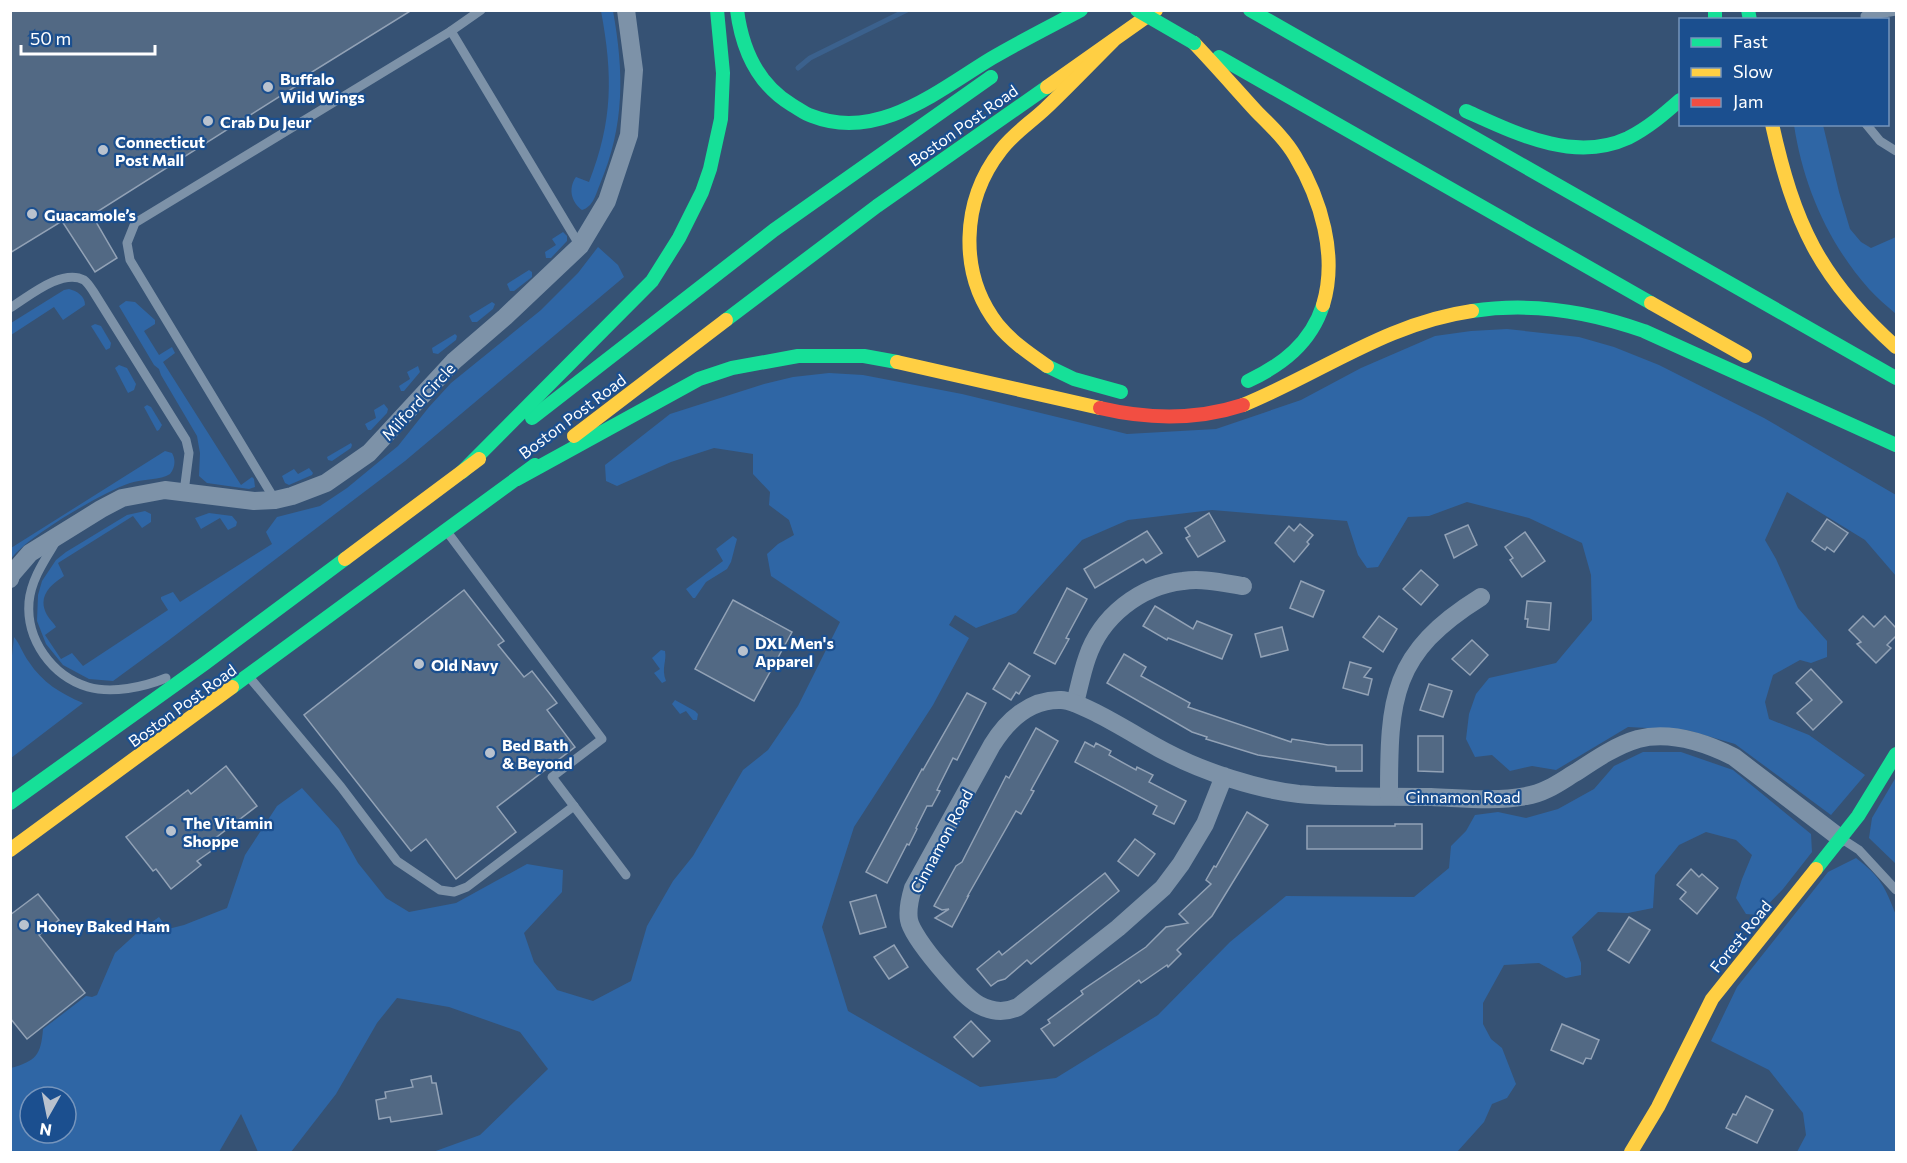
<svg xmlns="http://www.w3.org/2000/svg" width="1907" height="1163" viewBox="0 0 1907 1163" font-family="Commissioner,sans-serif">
<rect width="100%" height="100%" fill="#365274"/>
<!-- green -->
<g fill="#2f66a5" fill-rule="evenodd">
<path d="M601 11H613C624 72 625 125 600 184 596 194 593 207 582 210 571 202 568 188 576 177L589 182C613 121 613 75 601 11Z"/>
<path d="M1794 125H1823L1839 192 1850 229 1861 242 1871 248 1896 237V314C1887 306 1877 298 1869 289 1828 243 1803 185 1794 125Z"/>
<path d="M563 232 567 236V241L551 258H546L545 252 556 245 552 239Z"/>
<path d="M598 247 618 265 624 277 405 461 169 640 113 681 89 679 63 665 46 644 37 621 38 595 42 581 56 560 66 552 127 515 145 511 151 514V522L142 528 133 516 58 563 64 576C50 585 37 597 47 615 50 620 54 623 56 627L45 635 61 659 72 653 83 666 168 610 161 599V597L173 592 180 602 272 544 266 532 277 517 320 506 347 488 398 446 429 407 451 383 541 310 578 273Z"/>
<path d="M529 270 532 272V277L514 291H510L507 284Z"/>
<path d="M69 289C77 291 85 296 85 305L63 320 54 307 11 335V323L64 290Z"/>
<path d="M126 301 135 302 155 320V324L144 331 159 355 172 347 175 353 163 362 241 485 252 477 254 479 255 487 249 489 207 483 199 476 200 453 197 436 161 375 159 369 154 365 119 306Z"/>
<path d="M492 302 495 304 493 309 477 322H472L469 316Z"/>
<path d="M95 324 101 326 111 343 110 348 106 350 91 326Z"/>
<path d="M1507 329 1579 337 1614 347 1659 365 1764 418 1896 495V576L1865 540 1787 492 1765 540 1776 559 1798 608 1827 641V657L1811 663 1800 660 1773 675 1765 702 1769 719 1809 735 1865 775 1831 815 1735 744 1687 730 1628 727 1556 770 1532 766 1510 771 1492 755 1475 757 1466 739 1469 714 1476 694 1489 678 1556 663 1592 620 1591 575 1582 543 1529 518 1467 502 1429 516 1408 517 1378 567 1367 568 1358 555 1347 521 1212 510 1128 520 1082 540 1016 613 976 628 955 615 949 625 969 638 933 705 854 827 822 927 848 1011 980 1087 1056 1078 1158 1015 1230 942 1286 896 1414 897 1449 868 1451 846 1466 831 1475 815 1498 812 1526 818 1558 809 1594 789 1614 766 1643 752H1681L1733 770 1811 834 1812 852 1783 889 1758 915 1746 914 1736 898 1742 879 1752 855 1736 840 1706 832 1679 845 1655 875 1653 908 1628 913 1598 912 1572 937 1581 963V975L1566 978 1539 963 1504 965 1483 1003V1024L1491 1039 1502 1048 1516 1084 1507 1098 1492 1104 1484 1122 1457 1152H433L480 1135 548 1069 520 1032 449 1007 397 998 377 1023 336 1094 291 1152H258L241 1114 219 1152H11V1068C36 1061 41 1055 43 1029L86 996 92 997 97 995 115 953 138 932 159 917 168 929 184 925 227 908 245 855 277 806 302 788 339 829 358 863 386 898 409 912 456 903 527 864 563 870 562 892 524 933 534 962 557 990 593 1001 631 981 647 926 673 881 693 856 743 770 768 750 798 706 840 622 771 576 767 554 778 544 794 535 789 520 769 505 770 492 753 474V454L714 448 671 462 617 486 606 481 605 465 670 414 764 384 793 377 829 373 863 375 962 394 1127 434 1216 429 1301 400 1361 368 1435 336 1471 331ZM30 1097H66V1133H30Z"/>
<path d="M455 334 457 336 456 340 438 354 433 353 432 348Z"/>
<path d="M119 365 127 368 136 384 134 390 128 393 115 368Z"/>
<path d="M418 366 420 372 404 391H401L399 386 410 379 407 372Z"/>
<path d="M384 404 388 409 387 413 371 430H368L365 424 376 418 374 410Z"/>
<path d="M147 405 151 407 162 425 159 430 157 431 144 407Z"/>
<path d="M351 443 352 445 351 448 332 461 328 460 327 457Z"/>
<path d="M165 451 172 453C176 460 175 468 170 474 161 480 142 479 130 483 103 492 26 537 11 559V548Z"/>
<path d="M309 468 313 473 312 475 289 485 285 483 282 476 294 469 298 474Z"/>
<path d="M209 513 232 516 237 522 236 526 228 530 220 518 201 529 195 518Z"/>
<path d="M733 536 737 539 731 562 727 569 706 582 695 598H693L686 589 723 561 716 549Z"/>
<path d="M14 637C20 644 23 654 29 662 42 682 61 694 83 703L11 758 10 674Z"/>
<path d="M661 650 665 651C667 661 661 668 666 681L662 683 654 673 660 669 652 658Z"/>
<path d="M675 700 695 711 698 714 697 720H693L686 711 680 714 672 704Z"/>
<path d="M1896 777V864L1869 838 1872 818Z"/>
<path d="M1856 858C1881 877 1885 887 1896 915V1152H1797L1806 1135 1803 1113 1769 1070 1711 1041 1737 987 1828 872Z"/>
</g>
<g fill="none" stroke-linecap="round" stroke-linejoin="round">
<!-- stream -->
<path stroke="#3b618d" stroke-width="5" d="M798 68 810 58 907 10"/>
</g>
<!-- building -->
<g fill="#526984" stroke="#92a2b6" stroke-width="1.5">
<path d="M10 10H412L299 80 301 83 92 215 117 258 95 272 62 221 10 253Z"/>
<path d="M1209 513 1225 541 1198 557 1186 538 1190 536 1185 528Z"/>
<path d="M1827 519 1848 533 1834 552 1827 547 1825 550 1812 541Z"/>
<path d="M1300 524 1313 535 1307 542 1309 544 1294 562 1275 543 1289 526 1294 531Z"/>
<path d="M1468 525 1477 545 1454 558 1445 535Z"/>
<path d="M1147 531 1162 553 1146 563 1143 559 1095 588 1084 569Z"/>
<path d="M1525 532 1545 561 1522 577 1510 560 1513 558 1505 547Z"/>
<path d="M1421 570 1438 585 1421 605 1403 589Z"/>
<path d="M1301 581 1324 591 1313 617 1290 608Z"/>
<path d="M1067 588 1087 599 1066 638 1069 639 1055 664 1034 653Z"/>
<path d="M464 590 504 641 498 645 524 677 532 671 557 703 547 710 575 747 497 807 516 832 456 879 426 839 411 851 304 715Z"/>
<path d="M733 600 792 632 754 701 695 669Z"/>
<path d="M1527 601 1551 603 1549 630 1527 627 1528 619H1525Z"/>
<path d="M1155 606 1193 629 1197 621 1232 635 1222 659 1168 638 1167 640 1143 626Z"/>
<path d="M1379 616 1397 629 1383 652 1363 637Z"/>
<path d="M1863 616 1874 627 1885 616 1896 628V636L1887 645 1891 648 1876 663 1857 644 1861 642 1849 630Z"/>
<path d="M1282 627 1288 650 1261 657 1255 634Z"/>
<path d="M1472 640 1488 655 1470 675 1452 659Z"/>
<path d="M1124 654 1146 667 1141 676 1190 703 1188 707 1291 742 1292 739 1328 745H1362V771H1336V767L1258 755 1206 739 1207 737 1192 732 1107 683Z"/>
<path d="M1350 662 1371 668 1364 677 1372 679 1368 695 1343 688Z"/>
<path d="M1009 663 1030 676 1019 694 1016 692 1011 700 993 689Z"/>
<path d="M1811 669 1842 702 1813 730 1797 713 1812 700 1796 683Z"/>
<path d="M1429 684 1452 691 1443 717 1420 710Z"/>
<path d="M967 693 986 703 957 760 953 758 937 790 940 791 932 806H927L916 828 917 829 909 845 907 844 887 883 866 872 922 769 923 770Z"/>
<path d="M1036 728 1058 741 1031 790 1034 791 1021 814 1016 811 967 897 969 895 952 927 935 918 949 909 942 910 934 906 956 866 962 862 1006 776 1009 778Z"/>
<path d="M1418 736H1443V772L1418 771Z"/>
<path d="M1085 742 1094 747 1096 743 1111 751 1109 755 1136 770 1137 767 1153 775 1149 782 1186 801 1174 824 1153 814 1157 806 1075 762Z"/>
<path d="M226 766 257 806 209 843 214 849 197 861 201 865 171 889 156 869 153 871 126 837 188 790 191 794Z"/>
<path d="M1247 812 1268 825 1212 916 1177 950 1181 954 1168 967 1167 965 1141 983 1139 980 1054 1046 1041 1029 1050 1023 1048 1020 1083 994 1081 991 1146 947 1166 927 1188 923 1179 914 1211 884 1206 880 1214 866 1216 867Z"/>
<path d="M1395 824H1422V849H1307V826H1395Z"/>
<path d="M1135 839 1155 854 1138 876 1118 861Z"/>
<path d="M1691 869 1699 877 1702 874 1718 888 1697 914 1680 899 1686 892 1677 885Z"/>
<path d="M1105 873 1119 891 1031 964 1027 960 1005 979 998 981 991 986 977 969 999 951 1002 955Z"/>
<path d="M38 894 59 920 39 935 85 993 27 1039 10 1018V915Z"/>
<path d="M876 895 886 927 860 934 850 902Z"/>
<path d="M1629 917 1650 930 1629 963 1608 950Z"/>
<path d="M894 945 908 967 889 979 874 957Z"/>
<path d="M971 1021 990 1041 973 1057 954 1037Z"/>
<path d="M1562 1024 1599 1040 1591 1059 1586 1058 1583 1064 1551 1050Z"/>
<path d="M431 1076 432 1083H436L442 1114 391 1122 390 1117 379 1119 376 1100 386 1098 385 1092 413 1087 411 1080Z"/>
<path d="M1746 1096 1773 1110 1757 1143 1726 1128 1733 1114 1736 1115Z"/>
</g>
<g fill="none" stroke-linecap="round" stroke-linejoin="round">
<!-- lane -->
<g stroke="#7d92a8" stroke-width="9">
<path d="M1865 16 1896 11"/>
<path d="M451 31 481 10"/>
<path d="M1866 124 1880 141 1896 151"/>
<path d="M10 308C28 297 62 268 84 280 87 282 91 288 93 291L186 440 189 453 184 492"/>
<path d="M275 500 130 260 127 243 135 223 451 31 580 246"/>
<path d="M448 533 602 739 552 777 626 875"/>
<path d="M55 543C44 561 31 580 29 602 26 640 52 676 88 687 112 694 144 687 166 678"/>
<path d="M250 678 341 787 397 861 440 890 454 892 467 887 574 806"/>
<path d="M1842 839 1859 850 1896 890"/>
</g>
<!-- street -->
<g stroke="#7d92a8" stroke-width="18">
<path d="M10 579 11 575 30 553 101 509 122 498 165 490 254 501 275 500 292 496 326 483 369 453 454 361 505 317 580 246 607 201 629 135 634 70 626 10"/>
<path d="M1075 703C1079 688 1082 672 1087 658 1101 616 1140 586 1183 581 1203 578 1224 583 1243 586"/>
<path d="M1224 776 1205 824 1181 864 1163 888 1118 928 1018 1007C1005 1013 992 1012 979 1005 962 996 912 938 909 920 907 909 910 898 913 888L992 745C1007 721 1030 699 1061 700 1083 701 1142 740 1166 752 1204 772 1256 789 1299 794 1343 798 1387 796 1431 797 1461 798 1495 802 1526 796 1546 793 1561 781 1578 771 1596 759 1617 745 1638 739 1670 731 1706 743 1734 757L1840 838"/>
<path d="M1389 796C1389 698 1391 653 1481 597"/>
</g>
<!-- fast -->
<g stroke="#16e098" stroke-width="14">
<path d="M737 10C742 49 757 84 792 105 799 109 805 114 812 116 878 142 939 90 992 58 1021 41 1051 26 1081 10"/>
<path d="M1250 10 1896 378"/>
<path d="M1715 10V20"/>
<path d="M1748 10 1750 20"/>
<path d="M1219 57 1651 303"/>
<path d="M1466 111C1515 133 1574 163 1628 138 1648 128 1664 114 1680 100"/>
<path d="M1472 311C1531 302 1588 311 1644 331L1896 445"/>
<path d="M726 320 877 206 1047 87"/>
<path d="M1047 366 1074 379 1121 392"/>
<path d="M1248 381C1282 365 1311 343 1323 305"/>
<path d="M532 418 774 230 991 77"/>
<path d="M462 472 652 281 679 238 702 192 710 169 721 119 723 73 717 10"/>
<path d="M517 479 699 379 732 368 798 356H864L897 362"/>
<path d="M232 687 535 465"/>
<path d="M10 803 204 664 345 559"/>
<path d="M1816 869 1858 816 1896 754"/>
</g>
<!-- slow -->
<g stroke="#ffcf43" stroke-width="14">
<path d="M1194 43C1215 65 1235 88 1256 111 1270 125 1285 139 1295 156 1321 199 1338 256 1323 305"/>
<path d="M1047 87 1156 10"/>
<path d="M1772 124C1794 223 1819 278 1896 347"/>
<path d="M1651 303 1745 356"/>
<path d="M897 362 1100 408"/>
<path d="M1047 366C1030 354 1012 342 998 325 958 274 961 201 1001 150 1013 134 1030 123 1045 109 1068 87 1090 64 1113 41"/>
<path d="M1243 405C1321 373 1387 323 1472 311"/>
<path d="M574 436 726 320"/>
<path d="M345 559 479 459"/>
<path d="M10 850 232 687"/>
<path d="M1631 1152 1658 1107 1712 999 1816 869"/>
</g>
<!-- jam -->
<path stroke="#f24e42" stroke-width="14" d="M1100 408C1147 419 1197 420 1243 405"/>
<!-- fast-bridge -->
<path stroke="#16e098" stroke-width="14" d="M1137 10 1194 43"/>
</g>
<!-- markers -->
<g fill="#b9c2ce" stroke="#1b4f8f" stroke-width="2">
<circle cx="268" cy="87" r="6"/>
<circle cx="208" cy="121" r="6"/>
<circle cx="103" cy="150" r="6"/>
<circle cx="32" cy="214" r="6"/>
<circle cx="743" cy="651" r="6"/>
<circle cx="419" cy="664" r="6"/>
<circle cx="490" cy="753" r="6"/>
<circle cx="171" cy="831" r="6"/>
<circle cx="24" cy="925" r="6"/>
</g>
<g text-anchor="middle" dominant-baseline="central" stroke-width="4.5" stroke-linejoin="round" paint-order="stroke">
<!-- poi labels -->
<g font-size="16" font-weight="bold" fill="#fff" stroke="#1b4f8f" text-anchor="start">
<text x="280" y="78">Buffalo<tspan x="280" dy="18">Wild Wings</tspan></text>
<text x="220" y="121">Crab Du Jeur</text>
<text x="115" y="141">Connecticut<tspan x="115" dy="18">Post Mall</tspan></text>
<text x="44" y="214">Guacamole’s</text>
<text x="755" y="642">DXL Men's<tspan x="755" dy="18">Apparel</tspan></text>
<text x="431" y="664">Old Navy</text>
<text x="502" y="744">Bed Bath<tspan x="502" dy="18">&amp; Beyond</tspan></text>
<text x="183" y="822">The Vitamin<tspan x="183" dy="18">Shoppe</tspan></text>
<text x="36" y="925">Honey Baked Ham</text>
</g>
<!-- street labels -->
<g font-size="16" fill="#fff" stroke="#1b4f8f">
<text transform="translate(963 125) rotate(-35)">Boston Post Road</text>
<text transform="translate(418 401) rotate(-47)">Milford Circle</text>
<text transform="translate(572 416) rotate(-37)">Boston Post Road</text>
<text transform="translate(182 705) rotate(-36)">Boston Post Road</text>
<text x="1463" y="796">Cinnamon Road</text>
<text transform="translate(941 841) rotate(-62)">Cinnamon Road</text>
<text transform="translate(1740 936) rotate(-51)">Forest Road</text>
</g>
</g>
<!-- border -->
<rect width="1907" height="1163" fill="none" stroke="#ffffff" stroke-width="24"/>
<!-- legend -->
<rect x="1679" y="18" width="210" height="108" fill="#1b4f8f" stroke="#7695bc" stroke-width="1.5"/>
<rect x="1691" y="38" width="30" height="9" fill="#16e098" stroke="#7695bc" stroke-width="1.5"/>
<text x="1733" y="48" font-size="18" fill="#ffffff">Fast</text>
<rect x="1691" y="68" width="30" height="9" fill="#ffcf43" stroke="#7695bc" stroke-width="1.5"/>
<text x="1733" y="78" font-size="18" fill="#ffffff">Slow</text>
<rect x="1691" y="98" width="30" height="9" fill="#f24e42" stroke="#7695bc" stroke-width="1.5"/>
<text x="1733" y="108" font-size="18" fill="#ffffff">Jam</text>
<!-- north arrow -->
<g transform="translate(48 1115) rotate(189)"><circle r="28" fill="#1b4f8f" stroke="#7695bc" stroke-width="1.5"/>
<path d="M0-4.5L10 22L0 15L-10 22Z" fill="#b9c2ce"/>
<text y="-9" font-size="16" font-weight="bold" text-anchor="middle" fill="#ffffff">N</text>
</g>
<!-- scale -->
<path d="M21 45v9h134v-9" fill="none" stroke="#ffffff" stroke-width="3"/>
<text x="30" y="45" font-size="18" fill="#ffffff" stroke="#1b4f8f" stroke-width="4.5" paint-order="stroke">50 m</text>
</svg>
